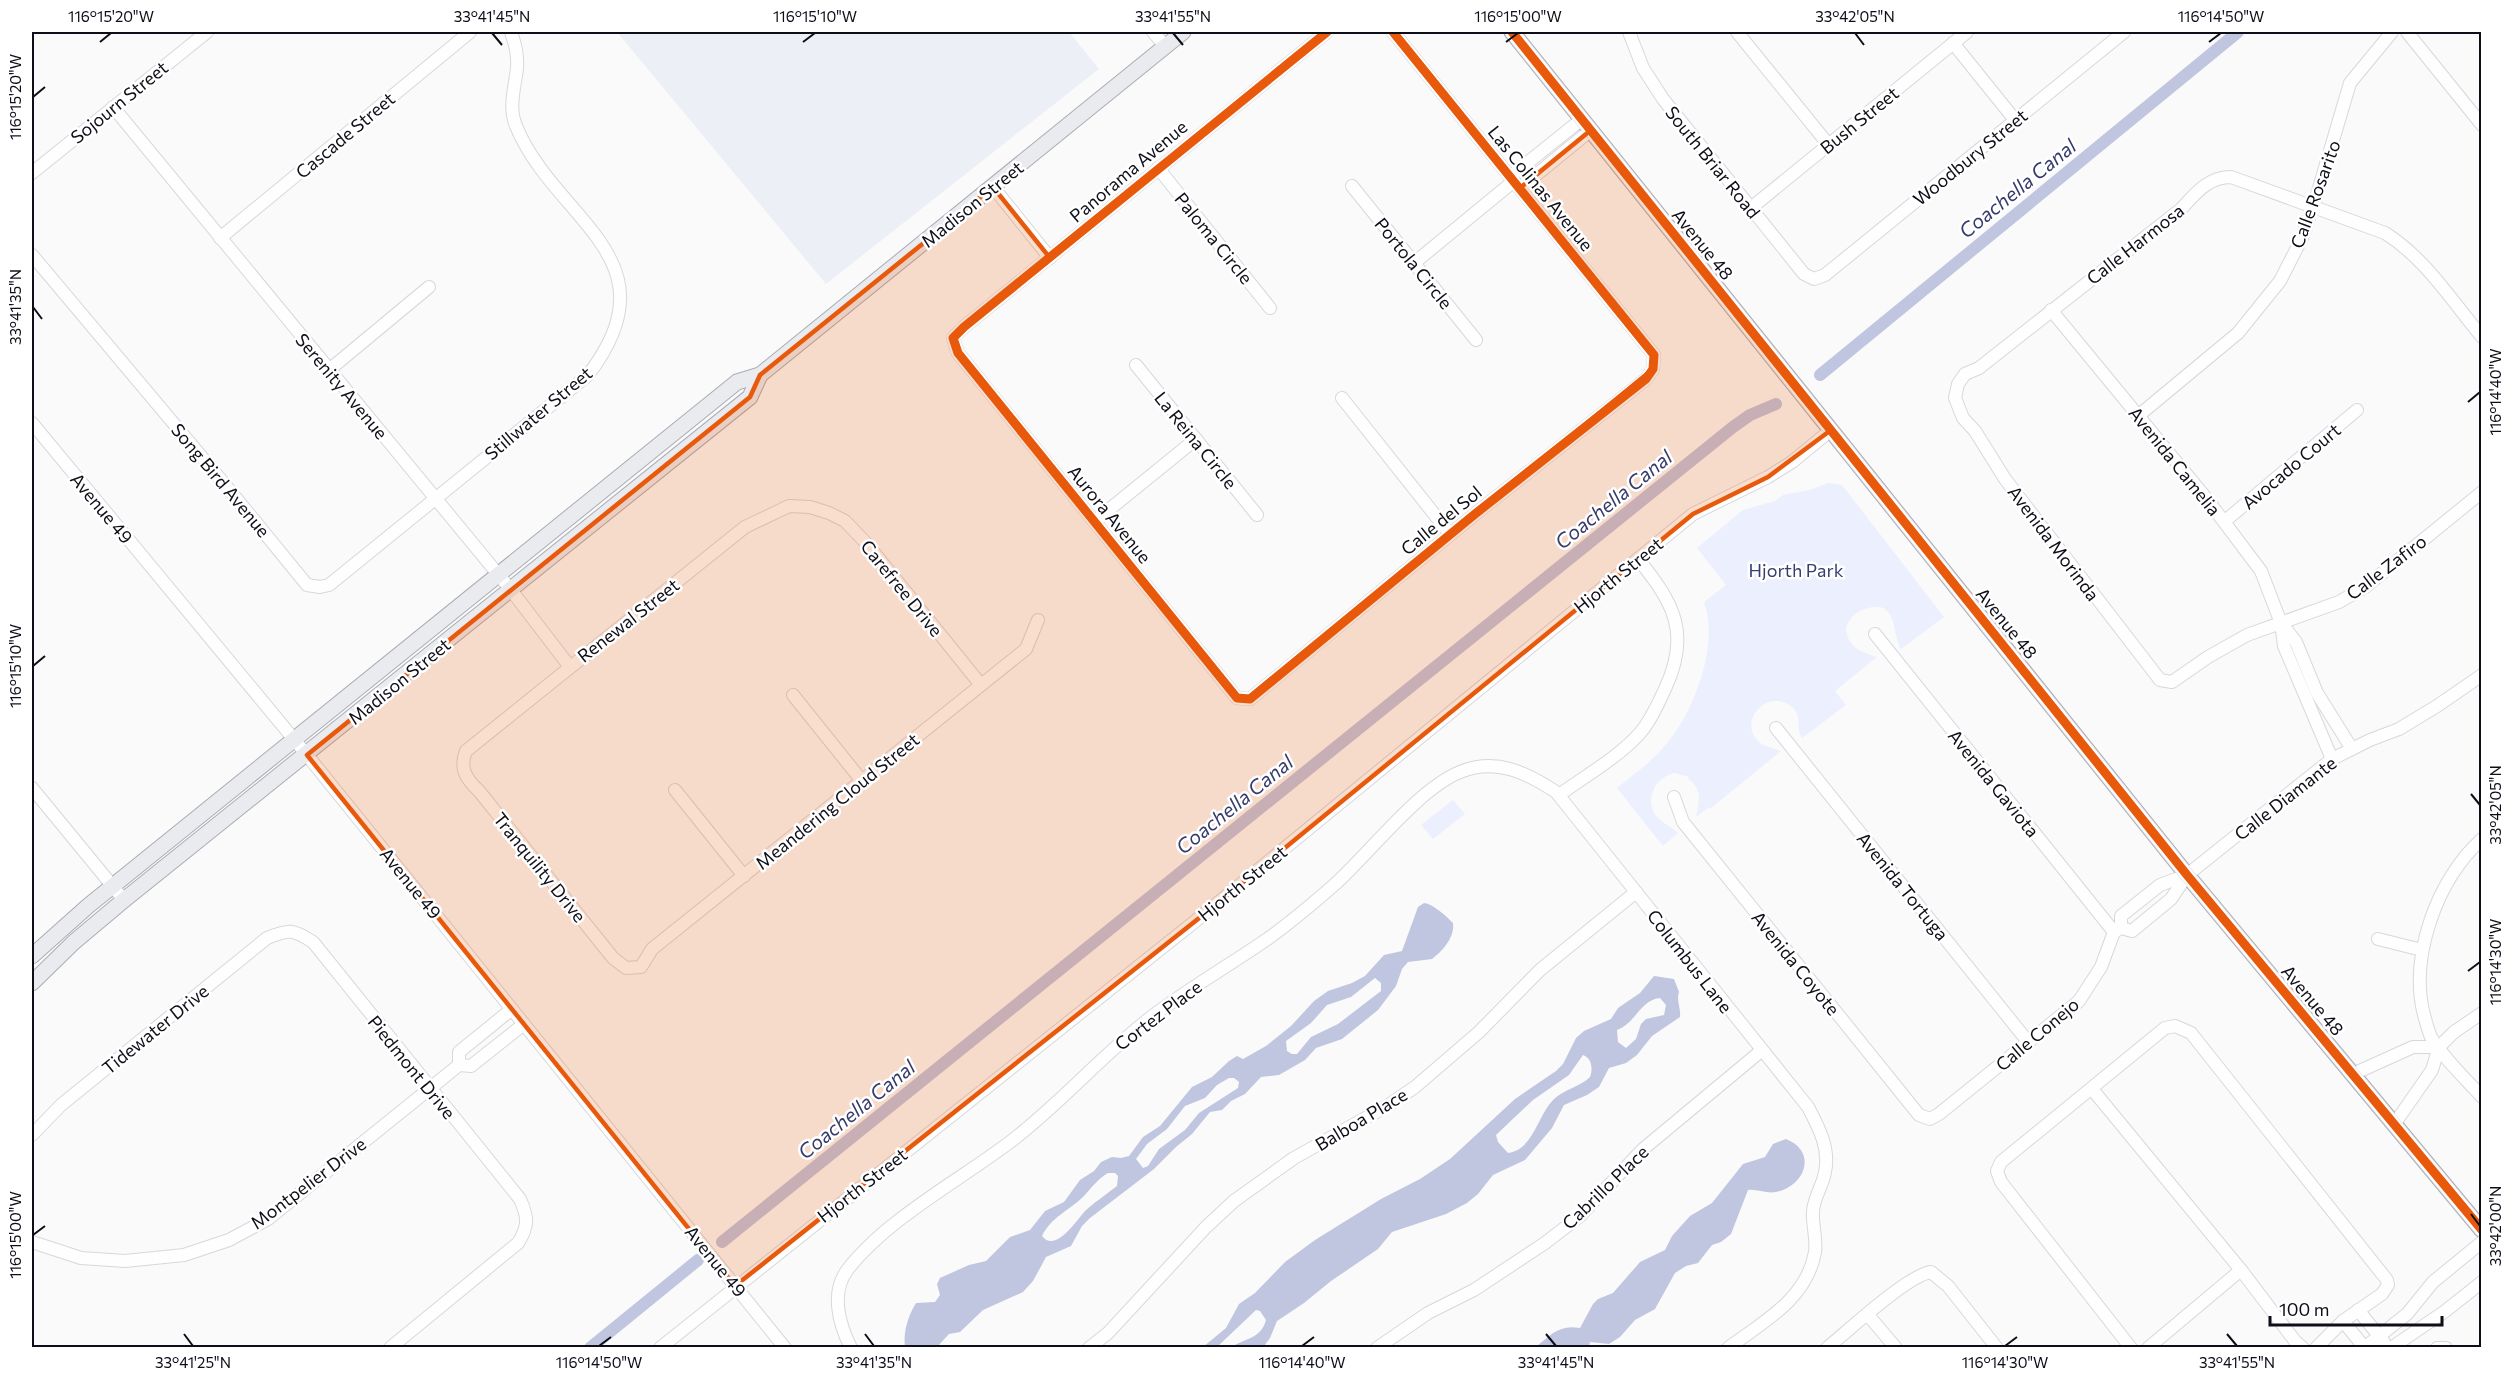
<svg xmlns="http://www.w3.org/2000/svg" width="2513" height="1379" viewBox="0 0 2513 1379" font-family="Commissioner,sans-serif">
<rect width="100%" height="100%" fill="#fafafa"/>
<!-- built -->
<path fill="#edeff7" d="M617 32H1069L1099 69 826 284Z"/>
<!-- green -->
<g fill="#eceffd">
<path d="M1829 483 1842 485 1944 617 1901 649C1892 636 1899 597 1865 609 1855 612 1849 619 1846 628 1847 646 1860 652 1877 657L1835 691 1846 705 1802 738C1796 729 1802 716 1793 708 1769 686 1736 721 1759 742 1765 747 1774 748 1781 751L1710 809 1709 807 1696 817C1699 802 1703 789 1688 779L1689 777 1675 773C1658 776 1644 796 1655 814 1660 822 1671 826 1678 833L1663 846 1617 788C1633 775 1650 763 1663 748 1693 715 1720 646 1704 602L1726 585 1697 548 1743 510 1775 501 1783 495 1809 490Z"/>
<path d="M1453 800 1465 814 1433 839 1421 825Z"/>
</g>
<!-- water -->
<g fill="#c0c5e0" fill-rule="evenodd">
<path d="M1424 903C1433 904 1446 916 1453 923 1455 937 1443 951 1432 959L1408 962 1402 969 1396 986 1378 1010 1342 1039 1316 1048 1305 1060 1279 1075 1261 1077 1245 1094 1231 1101 1222 1110 1210 1112 1192 1134 1176 1147 1154 1169 1090 1218 1082 1226 1071 1246 1046 1257 1033 1281 1023 1292 983 1310 960 1332 949 1334 937 1347H905C903 1332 908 1316 916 1303L935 1302 940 1295 937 1284 940 1278 969 1265 986 1261 1010 1237 1030 1230 1045 1211 1064 1202 1080 1180 1094 1171 1101 1162 1112 1157 1121 1158 1129 1156 1143 1137 1160 1126 1192 1087 1212 1077 1229 1061 1237 1056 1243 1059 1266 1046 1291 1026 1314 1001 1328 991 1352 983 1365 976 1384 955 1402 951 1418 907ZM1375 978 1381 983V991L1338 1024 1311 1037 1297 1054H1292L1287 1051 1286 1041 1311 1023 1327 1005 1351 997ZM1229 1078H1234L1239 1082 1238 1088 1199 1113 1185 1130 1159 1149 1148 1166 1143 1168 1136 1159 1147 1144 1167 1129 1185 1106 1205 1098 1217 1085ZM1108 1173H1115L1118 1176 1117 1186C1107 1194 1096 1201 1086 1210 1077 1219 1056 1254 1042 1236 1051 1217 1070 1210 1084 1196 1092 1187 1098 1179 1108 1173Z"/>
<path d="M1654 976 1674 979 1679 992C1676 1001 1681 1008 1680 1017L1652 1036 1637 1055 1626 1063 1609 1068 1599 1087 1587 1095 1564 1105 1552 1128 1525 1160 1493 1175 1478 1194 1467 1203 1446 1214 1392 1232 1378 1249 1331 1281 1304 1303 1277 1321 1270 1338 1264 1346 1232 1347C1245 1338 1261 1339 1266 1320L1260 1311 1256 1310 1217 1347H1203L1226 1328 1239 1304 1255 1293 1285 1262 1315 1240 1381 1199 1420 1179 1450 1159 1515 1099 1556 1071 1563 1064 1576 1038 1584 1031 1611 1019 1618 1008 1640 993ZM1660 998 1666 1005 1664 1015 1646 1019 1641 1024 1636 1039 1626 1048 1618 1042 1617 1030C1636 1023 1640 1000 1660 998ZM1583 1055C1592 1058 1593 1069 1590 1077 1580 1087 1564 1089 1553 1100 1538 1115 1533 1150 1508 1153L1498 1142 1496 1135 1533 1100 1569 1075Z"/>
<path d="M1786 1139C1818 1152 1805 1186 1776 1192 1767 1194 1757 1189 1748 1190L1731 1234 1721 1242 1712 1245 1698 1263 1686 1266 1675 1273 1655 1309 1635 1320 1620 1337 1609 1344 1590 1342 1589 1347H1536C1550 1335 1560 1324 1580 1328L1593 1304 1598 1299 1613 1293 1640 1262 1665 1250 1672 1236 1690 1216 1712 1203 1743 1164 1765 1157 1773 1144Z"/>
</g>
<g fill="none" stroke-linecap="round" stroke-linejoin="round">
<!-- canal -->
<g stroke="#c0c5e0" stroke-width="12">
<path d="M1820 375 2238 32"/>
<path d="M722 1242 1733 427 1750 415 1776 404"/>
<path d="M590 1348 698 1260"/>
</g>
<defs>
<g id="minor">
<path d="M1153 32 1165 46"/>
<path d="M1327 32 964 327 953 338 958 353 1237 698 1250 699 1475 514 1646 379 1653 369 1654 355 1393 32"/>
<path d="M1629 32 1643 68 1663 99 1804 274 1814 279 1825 275 2124 32"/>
<path d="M1737 32 1828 144"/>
<path d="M2407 32 2482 125"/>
<path d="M1953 43 2015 120"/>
<path d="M113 107 511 590 570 667"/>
<path d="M1158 168 1270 308"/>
<path d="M32 173 207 32"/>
<path d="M1511 176 1582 119"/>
<path d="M1352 186 1476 340"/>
<path d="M993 187 1050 258"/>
<path d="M1520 188 1591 130"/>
<path d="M1751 208 1967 32"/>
<path d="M220 238 470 32"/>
<path d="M32 255 227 487 307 585 320 587 329 585 588 375C678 258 555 221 516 126 508 107 515 87 517 68 518 54 515 44 511 32"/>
<path d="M1414 263 1514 181"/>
<path d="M2051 310 2206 498 2261 571 2281 623 2284 646 2332 759"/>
<path d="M2482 337C2452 301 2425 258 2385 233L2231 177C2208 177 2196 193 2181 209L1979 368 1965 374 1958 384 1955 398 1963 418 1975 431 2005 479 2160 680 2172 682 2208 657 2247 635 2339 602 2365 587 2482 492"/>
<path d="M1136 365 1257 515"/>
<path d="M329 370 429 287"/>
<path d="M1342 398 1450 534"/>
<path d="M2138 416 2238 333 2280 281 2302 238 2316 198 2350 83 2392 32"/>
<path d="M32 423 307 755 785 1348"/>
<path d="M1095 521 1196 439"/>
<path d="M2225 521 2357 410"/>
<path d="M2282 624 2296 642 2317 693 2352 749"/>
<path d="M1875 634 2114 932"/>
<path d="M981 685 867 544 845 521 829 513 810 507 789 506 745 527 466 751C459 768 466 779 479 791L613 958 626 968 641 967 652 949 1026 649 1038 620"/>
<path d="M793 695 862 781"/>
<path d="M1776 728 2029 1043"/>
<path d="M32 788 124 900"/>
<path d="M675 790 744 876"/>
<path d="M1559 795C1584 777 1620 756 1640 733 1651 720 1658 704 1665 689 1691 634 1674 603 1638 559"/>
<path d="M1674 797 1683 822 1919 1115 1930 1119 1939 1114 2079 1001 2101 967 2114 932 2121 928 2132 931 2171 899 2187 875"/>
<path d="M2482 839C2437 879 2409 957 2424 1015 2426 1022 2428 1030 2431 1037 2444 1059 2465 1078 2482 1097"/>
<path d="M2121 928V916L2160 885 2187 875 2332 759 2370 740 2399 729 2437 706 2482 675"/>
<path d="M2378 939 2422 950"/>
<path d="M459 1065V1052L512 1009"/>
<path d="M2353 1074 2413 1047H2439"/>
<path d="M2092 1089 2241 1270 2295 1341 2303 1348"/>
<path d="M2395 1123 2432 1070 2439 1047 2454 1032 2482 1013"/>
<path d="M32 1135 61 1105 267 938C289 929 293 929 313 942L520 1199C528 1217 529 1226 518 1243L390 1348"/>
<path d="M32 1242 81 1258 125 1261 184 1255 229 1240 268 1219 459 1065 471 1066 524 1024"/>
<path d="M2358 1310 2384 1342"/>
<path d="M1868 1315 1896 1348"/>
<path d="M2343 1321 2364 1347V1348L2407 1314 2433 1282 2482 1242"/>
<path d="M660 1348 1203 915 1693 514 1768 477 1792 462 1831 430"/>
<path d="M851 1348C839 1324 830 1292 848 1269 887 1219 960 1180 1010 1142 1060 1104 1101 1056 1150 1018 1185 991 1223 969 1260 944 1286 927 1310 906 1333 886 1369 854 1418 789 1460 772 1496 757 1527 773 1556 792L1808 1107C1819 1128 1830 1148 1825 1172 1823 1185 1814 1197 1813 1211 1812 1225 1817 1239 1815 1252 1807 1299 1763 1322 1728 1348"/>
<path d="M1089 1348 1108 1333 1206 1227 1234 1201 1294 1158 1387 1106 1415 1087 1479 1032 1540 970 1636 892"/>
<path d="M1377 1348 1428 1313 1474 1290 1545 1243 1580 1216 1642 1150 1761 1051"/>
<path d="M1827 1348C1849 1330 1908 1275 1931 1272L1948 1286 1997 1348"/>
<path d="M2131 1348 2001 1182 1997 1171 2001 1162 2165 1028 2175 1026 2191 1033 2387 1280 2388 1285 2382 1294 2343 1321 2316 1348"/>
<path d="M2148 1348 2241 1270"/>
<path d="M2391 1348 2444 1312 2482 1282"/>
<path d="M2437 1348H2446"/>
</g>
<g id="major">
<path d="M1512 32 2187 875 2482 1230"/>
<path d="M32 956 88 906 737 382 760 375 1183 32"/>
<path d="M32 983 74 942 124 900 750 397 760 375"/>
</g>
</defs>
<!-- minor casing -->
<use href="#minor" stroke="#d6d8dd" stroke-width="14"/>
<!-- major casing -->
<use href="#major" stroke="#abacb5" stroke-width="17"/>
<!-- minor -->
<use href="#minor" stroke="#fefefe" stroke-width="12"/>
<!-- major -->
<use href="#major" stroke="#eaebef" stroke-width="15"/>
<defs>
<g id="cycleway">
<path d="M1327 32 964 327 953 338 958 353 1237 698 1250 699 1475 514 1646 379 1653 369 1654 355 1393 32"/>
<path d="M1512 32 2187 875 2482 1230"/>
</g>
</defs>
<!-- cycleway casing -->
<use href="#cycleway" stroke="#fff" stroke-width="13"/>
<!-- cycleway -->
<use href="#cycleway" stroke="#e8590c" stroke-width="9"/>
</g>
<!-- marked area -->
<path fill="#e8590c" fill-opacity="0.2" stroke="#e8590c" stroke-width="4.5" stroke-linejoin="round" d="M1591 130 1831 430 1768 477 1693 514 1203 915 735 1286 307 755 750 397 760 375 993 187 1050 258 964 327 953 338 958 353 1237 698 1250 699 1653 369 1654 355 1520 188Z"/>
<!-- ticks -->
<path fill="none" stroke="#0d0e18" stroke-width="2" d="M492 33 502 45M1173 33 1183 45M1855 33 1864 45M100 42 111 33M803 42 815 33M1506 42 1518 33M2209 42 2221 33M33 97 45 87M33 307 42 319M2468 402 2480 392M33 666 45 656M2471 794 2480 805M2468 971 2480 962M2471 1214 2480 1226M33 1235 45 1226M184 1334 193 1346M865 1334 874 1346M1546 1334 1556 1346M2227 1334 2237 1346M599 1346 611 1337M1302 1346 1314 1337M2005 1346 2017 1337"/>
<g text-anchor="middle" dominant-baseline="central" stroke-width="5" stroke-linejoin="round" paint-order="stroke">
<!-- street labels -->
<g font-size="18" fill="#0d0e18" stroke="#fff">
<text transform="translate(119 102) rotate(-39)">Sojourn Street</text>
<text transform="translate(1859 120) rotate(-39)">Bush Street</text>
<text transform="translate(345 135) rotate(-40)">Cascade Street</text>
<text transform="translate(1970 157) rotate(-39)">Woodbury Street</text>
<text transform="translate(1713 162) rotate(51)">South Briar Road</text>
<text transform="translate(1128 171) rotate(-40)">Panorama Avenue</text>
<text transform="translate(1541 188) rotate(51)">Las Colinas Avenue</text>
<text transform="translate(2315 194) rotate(-70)">Calle Rosarito</text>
<text transform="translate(972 204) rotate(-39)">Madison Street</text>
<text transform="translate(1214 238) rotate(51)">Paloma Circle</text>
<text transform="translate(1703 244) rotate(51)">Avenue 48</text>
<text transform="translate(2135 244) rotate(-38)">Calle Harmosa</text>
<text transform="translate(1414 263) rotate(51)">Portola Circle</text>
<text transform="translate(342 386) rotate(50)">Serenity Avenue</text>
<text transform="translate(538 413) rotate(-40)">Stillwater Street</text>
<text transform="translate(1196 440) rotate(51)">La Reina Circle</text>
<text transform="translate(2175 461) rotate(51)">Avenida Camelia</text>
<text transform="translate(2291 466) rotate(-40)">Avocado Court</text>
<text transform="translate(221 480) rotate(50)">Song Bird Avenue</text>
<text transform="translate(102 508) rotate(50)">Avenue 49</text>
<text transform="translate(1110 514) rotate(51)">Aurora Avenue</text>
<text transform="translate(1441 520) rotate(-39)">Calle del Sol</text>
<text transform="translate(2054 543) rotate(53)">Avenida Morinda</text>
<text transform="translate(2386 567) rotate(-37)">Calle Zafiro</text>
<text transform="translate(1618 575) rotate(-39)">Hjorth Street</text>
<text transform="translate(902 588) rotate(51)">Carefree Drive</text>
<text transform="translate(628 620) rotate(-38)">Renewal Street</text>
<text transform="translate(2007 623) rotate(51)">Avenue 48</text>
<text transform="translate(399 681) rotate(-39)">Madison Street</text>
<text transform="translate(1994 783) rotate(51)">Avenida Gaviota</text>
<text transform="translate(2285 798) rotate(-38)">Calle Diamante</text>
<text transform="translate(837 801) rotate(-39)">Meandering Cloud Street</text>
<text transform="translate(540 867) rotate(51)">Tranquility Drive</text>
<text transform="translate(411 883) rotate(51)">Avenue 49</text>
<text transform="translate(1242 883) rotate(-39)">Hjorth Street</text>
<text transform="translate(1903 886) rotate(51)">Avenida Tortuga</text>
<text transform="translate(1690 961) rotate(52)">Columbus Lane</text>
<text transform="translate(1796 963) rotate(51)">Avenida Coyote</text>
<text transform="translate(2313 1000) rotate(50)">Avenue 48</text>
<text transform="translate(1158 1015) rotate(-37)">Cortez Place</text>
<text transform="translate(155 1029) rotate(-39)">Tidewater Drive</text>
<text transform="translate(2037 1034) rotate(-40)">Calle Conejo</text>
<text transform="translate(412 1067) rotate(51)">Piedmont Drive</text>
<text transform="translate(1361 1119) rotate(-31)">Balboa Place</text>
<text transform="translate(308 1183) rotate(-37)">Montpelier Drive</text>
<text transform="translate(862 1185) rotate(-38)">Hjorth Street</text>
<text transform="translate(1605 1187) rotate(-44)">Cabrillo Place</text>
<text transform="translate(716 1261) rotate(51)">Avenue 49</text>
</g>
<!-- park labels -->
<g font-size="18" fill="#373d70" stroke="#fff">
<text x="1796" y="570">Hjorth Park</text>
</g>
<!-- water labels -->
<g font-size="20" font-style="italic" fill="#353b6d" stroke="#fff">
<text transform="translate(2017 188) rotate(-39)">Coachella Canal</text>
<text transform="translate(1613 499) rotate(-39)">Coachella Canal</text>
<text transform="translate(1234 804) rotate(-39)">Coachella Canal</text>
<text transform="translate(856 1109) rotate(-39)">Coachella Canal</text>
</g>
</g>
<!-- border -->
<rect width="2513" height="1379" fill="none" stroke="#ffffff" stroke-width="66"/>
<!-- scale -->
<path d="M2270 1316v9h172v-9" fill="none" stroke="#0d0e18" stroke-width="3"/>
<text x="2279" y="1316" font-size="18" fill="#0d0e18" stroke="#ffffff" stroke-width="4.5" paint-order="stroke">100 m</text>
<rect x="33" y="33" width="2447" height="1313" fill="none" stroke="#0d0e18" stroke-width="2"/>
<g font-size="15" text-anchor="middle" fill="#0d0e18">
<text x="111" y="22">116°15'20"W</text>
<text x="492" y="22">33°41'45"N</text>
<text x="815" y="22">116°15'10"W</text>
<text x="1173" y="22">33°41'55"N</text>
<text x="1518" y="22">116°15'00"W</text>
<text x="1855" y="22">33°42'05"N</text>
<text x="2221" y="22">116°14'50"W</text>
<text transform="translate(16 97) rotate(-90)" y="5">116°15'20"W</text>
<text transform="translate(16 307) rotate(-90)" y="5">33°41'35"N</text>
<text transform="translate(2496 392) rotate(-90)" y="5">116°14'40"W</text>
<text transform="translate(16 666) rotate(-90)" y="5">116°15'10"W</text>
<text transform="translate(2496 805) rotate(-90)" y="5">33°42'05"N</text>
<text transform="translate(2496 962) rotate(-90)" y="5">116°14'30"W</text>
<text transform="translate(2496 1226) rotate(-90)" y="5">33°42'00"N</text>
<text transform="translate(16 1235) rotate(-90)" y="5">116°15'00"W</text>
<text x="193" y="1368">33°41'25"N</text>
<text x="599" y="1368">116°14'50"W</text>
<text x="874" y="1368">33°41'35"N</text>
<text x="1302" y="1368">116°14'40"W</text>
<text x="1556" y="1368">33°41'45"N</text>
<text x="2005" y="1368">116°14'30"W</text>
<text x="2237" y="1368">33°41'55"N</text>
</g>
</svg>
